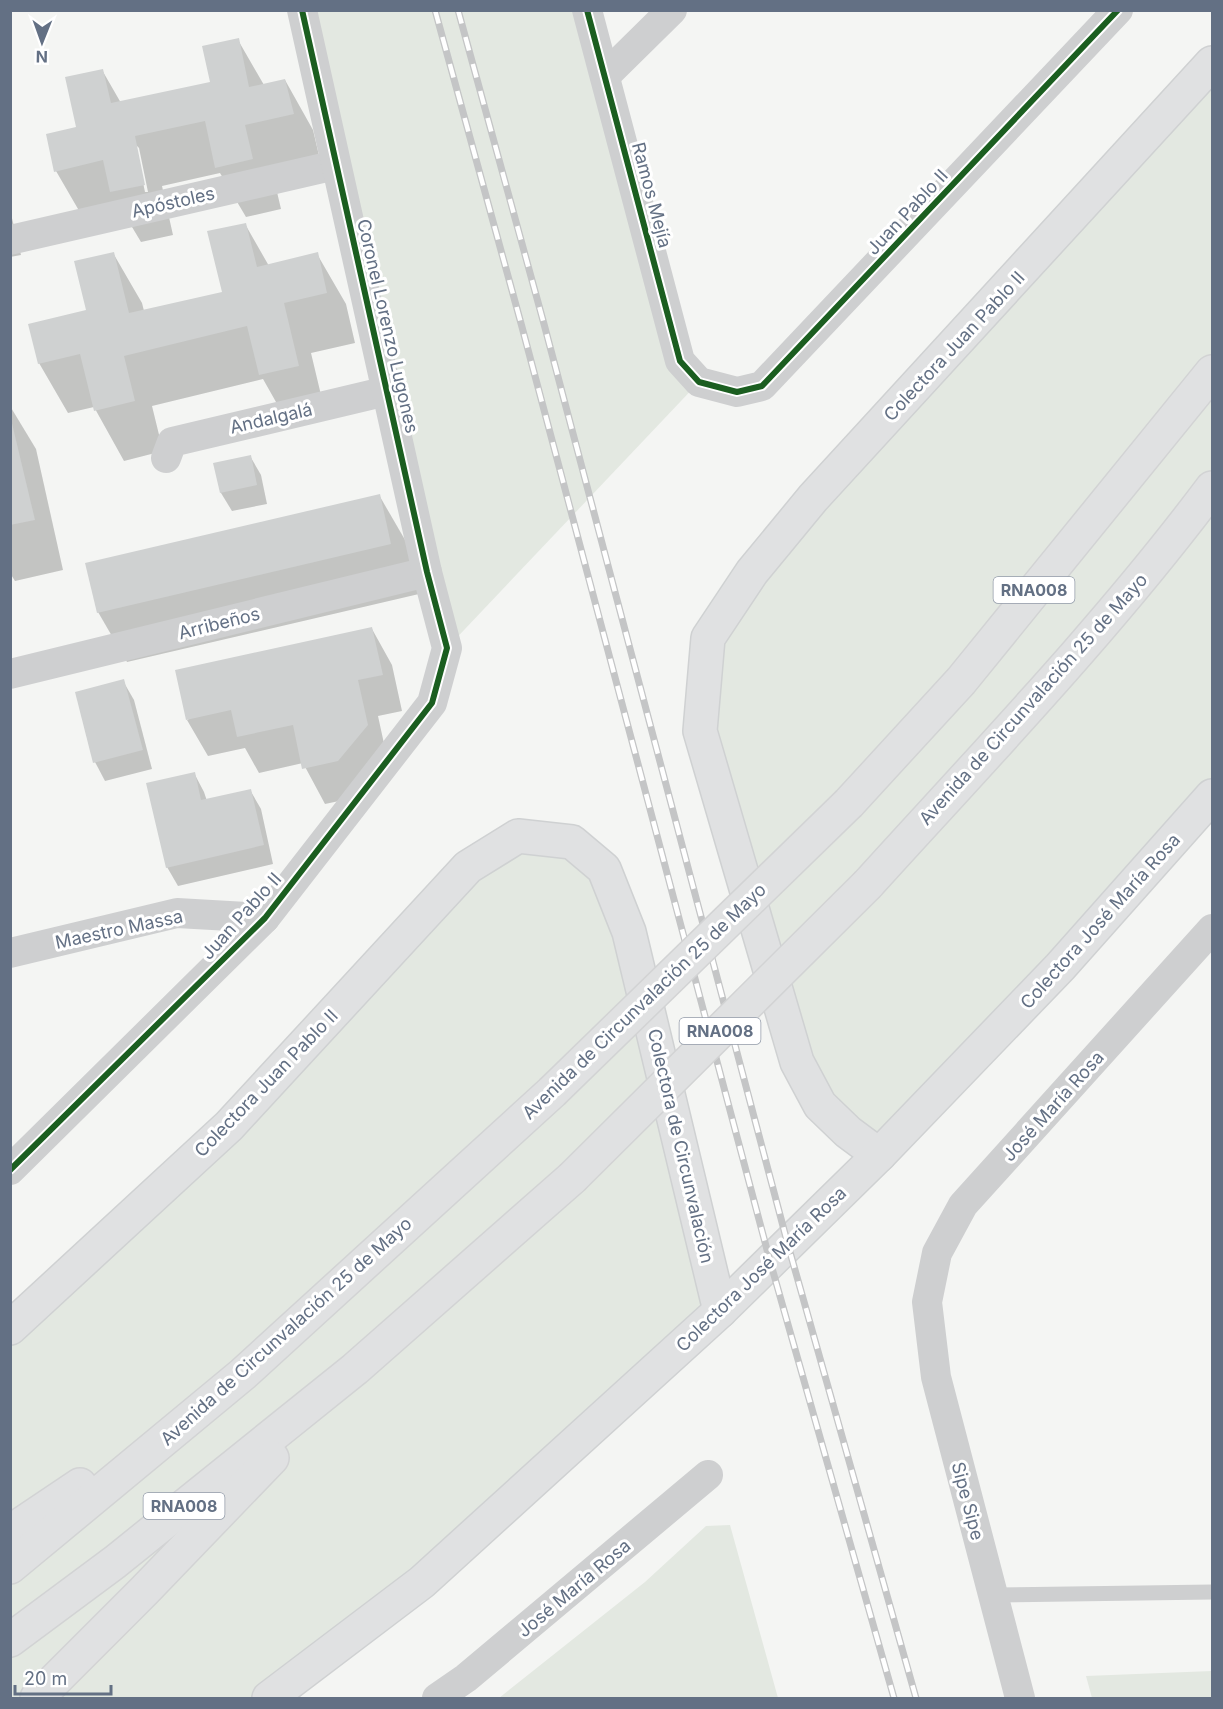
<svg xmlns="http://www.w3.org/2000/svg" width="1223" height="1709" viewBox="0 0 1223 1709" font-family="Inter,sans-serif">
<rect width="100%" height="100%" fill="#f4f5f3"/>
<!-- green -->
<g fill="#e3e8e1">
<path d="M302 11H587L699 382 447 648Z"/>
<path d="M1212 63V796L879 1155 820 1105 700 731 708 638Z"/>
<path d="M518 836 604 869 720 1311 269 1698H11V1328Z"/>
<path d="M730 1525 778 1698H499L645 1582 706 1526Z"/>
<path d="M1212 1671V1698H1092L1086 1676Z"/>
</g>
<!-- shadow -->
<g fill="#0003" fill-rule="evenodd">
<path d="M238 40 264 85 285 80 313 130 321 164 273 175 281 209 246 217 220 173 162 186 173 235 141 242 123 212 85 221 56 171 78 129 102 70 121 103 211 83ZM135 144 139 148 148 192H145Z"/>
<path d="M10 210 21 255 10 257Z"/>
<path d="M245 224 269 266 317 254 346 304 355 343 311 353 326 416 289 425 263 379 152 406 163 451 124 461 94 407 68 413 39 363 88 311 113 253 142 303 144 311 223 293Z"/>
<path d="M10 406 36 449 63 570 15 581 10 573Z"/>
<path d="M250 456 261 475 267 504 232 511 221 493 215 464Z"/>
<path d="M379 495 408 545 419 594 127 662 98 612Z"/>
<path d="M372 629 392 665 402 711 378 716 388 762 358 797 325 804 303 763 259 773 245 748 208 756 187 720Z"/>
<path d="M123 681 134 700 152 769 105 781 95 762Z"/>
<path d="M194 773 204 792 207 801 250 790 261 809 273 864 178 886 167 867Z"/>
</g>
<!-- building -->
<g fill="#cfd1d1">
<path d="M239 38 249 87 285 79 294 114 245 125 253 159 215 168 205 121 135 136 145 185 110 192 103 160 54 172 46 134 76 127 65 77 103 69 111 103 210 82 202 46Z"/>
<path d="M246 223 257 267 318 252 327 293 284 303 299 366 259 375 247 326 124 356 135 401 94 411 80 354 38 364 28 324 86 310 74 261 114 252 129 313 222 292 207 231Z"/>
<path d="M10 415 35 520 10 525Z"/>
<path d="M251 455 257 485 220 493 213 463Z"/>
<path d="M380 494 391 544 97 613 85 563Z"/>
<path d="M372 627 383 675 358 680 368 725 338 761 302 769 293 725 237 737 231 710 186 720 175 670Z"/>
<path d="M124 679 143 750 93 763 75 692Z"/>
<path d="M195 772 201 800 251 789 264 845 166 868 146 783Z"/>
</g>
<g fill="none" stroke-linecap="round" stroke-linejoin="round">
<defs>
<g id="secondary">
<path d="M879 1155 848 1132 820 1105 797 1062 700 731 708 638 752 572 813 498 1212 63"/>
<path d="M10 1328 229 1126 468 867 518 836 572 842 604 869 629 932 720 1311"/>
<path d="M269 1698 422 1582 720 1311 879 1155 1060 967 1212 796"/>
</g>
<g id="motorway">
<path d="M849 803 961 681 1212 372"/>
<path d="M868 884C985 755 1107 628 1212 488"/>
<path d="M10 1532 80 1485"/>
<path d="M10 1567 243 1374 552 1092"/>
<path d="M10 1640 115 1562 355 1369 572 1178"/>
<path d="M37 1698 144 1591 272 1458"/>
</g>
</defs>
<!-- secondary casing -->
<use href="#secondary" stroke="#cfd1d2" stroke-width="36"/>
<!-- motorway casing -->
<use href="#motorway" stroke="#d2d3d4" stroke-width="36"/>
<!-- service -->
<path stroke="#cecfd0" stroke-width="15" d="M993 1595 1212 1592"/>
<!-- minor -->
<g stroke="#cecfd0" stroke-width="30">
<path d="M587 10 680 361 699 382 737 392 762 386 1118 10"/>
<path d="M605 76 672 10"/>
<path d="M10 240 336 165"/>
<path d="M166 458 172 442 387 391"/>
<path d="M10 674 427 572"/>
<path d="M10 953 177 913 265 918"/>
<path d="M10 1170 265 918 432 703 447 648 427 572 302 10"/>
<path d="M437 1698 466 1678 708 1475"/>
<path d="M1020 1698 936 1377 927 1302 937 1253 963 1205 1212 929"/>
</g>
<!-- secondary -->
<use href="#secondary" stroke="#e0e1e2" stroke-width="33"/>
<!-- motorway -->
<use href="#motorway" stroke="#e0e1e2" stroke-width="33"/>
<defs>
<g id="rail">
<path d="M435 10 522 327 770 1261 894 1698"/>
<path d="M458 10 544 324 788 1245 916 1698"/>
</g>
</defs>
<!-- rail casing -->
<use href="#rail" stroke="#c4c5c6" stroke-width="7"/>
<!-- rail -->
<use href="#rail" stroke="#fff" stroke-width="4.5" stroke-dasharray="14" stroke-linecap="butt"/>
<defs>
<g id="motorway-bridge">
<path d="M552 1092 849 803"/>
<path d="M572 1178 868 884"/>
</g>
</defs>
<!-- motorway-bridge casing -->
<use href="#motorway-bridge" stroke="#d2d3d4" stroke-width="36" stroke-linecap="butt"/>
<!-- motorway-bridge -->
<use href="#motorway-bridge" stroke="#e0e1e2" stroke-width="33"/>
<defs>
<g id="cycleway">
<path d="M587 10 680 361 699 382 737 392 762 386 1118 10"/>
<path d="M10 1170 265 918 432 703 447 648 427 572 302 10"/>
</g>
</defs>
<!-- cycleway casing -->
<use href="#cycleway" stroke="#fff" stroke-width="10"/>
<!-- cycleway -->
<use href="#cycleway" stroke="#1b5e20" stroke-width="6"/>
</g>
<g text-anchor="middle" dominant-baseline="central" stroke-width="6" stroke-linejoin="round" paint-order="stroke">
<!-- shield labels -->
<g fill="#fff" stroke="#929ba9" stroke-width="1.5">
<rect x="993.5" y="577" width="81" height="26" rx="4.5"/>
<rect x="679.5" y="1018" width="81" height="26" rx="4.5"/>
<rect x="143.5" y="1493" width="81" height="26" rx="4.5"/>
</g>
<g font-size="16" font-weight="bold" fill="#637084">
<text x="1034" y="590">RNA008</text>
<text x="720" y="1031">RNA008</text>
<text x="184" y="1506">RNA008</text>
</g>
<!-- street labels -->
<g font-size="18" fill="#637084" stroke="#fff">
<text transform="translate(652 195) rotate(75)">Ramos Mejía</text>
<text transform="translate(173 202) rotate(-13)">Apóstoles</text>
<text transform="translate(907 212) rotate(-47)">Juan Pablo II</text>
<text transform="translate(388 326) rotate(77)">Coronel Lorenzo Lugones</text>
<text transform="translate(954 346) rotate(-47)">Colectora Juan Pablo II</text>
<text transform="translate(271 418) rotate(-13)">Andalgalá</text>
<text transform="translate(219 623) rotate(-14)">Arribeños</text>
<text transform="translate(1033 699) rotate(-48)">Avenida de Circunvalación 25 de Mayo</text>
<text transform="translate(241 916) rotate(-48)">Juan Pablo II</text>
<text transform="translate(1100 921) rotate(-48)">Colectora José María Rosa</text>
<text transform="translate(119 929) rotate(-12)">Maestro Massa</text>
<text transform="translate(644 1001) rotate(-44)">Avenida de Circunvalación 25 de Mayo</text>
<text transform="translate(266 1083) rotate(-46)">Colectora Juan Pablo II</text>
<text transform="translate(1053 1106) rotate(-48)">José María Rosa</text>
<text transform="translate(681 1146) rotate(77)">Colectora de Circunvalación</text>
<text transform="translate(761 1269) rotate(-44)">Colectora José María Rosa</text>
<text transform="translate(286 1331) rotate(-42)">Avenida de Circunvalación 25 de Mayo</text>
<text transform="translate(968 1501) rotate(75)">Sipe Sipe</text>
<text transform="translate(574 1588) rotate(-40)">José María Rosa</text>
</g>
</g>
<!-- border -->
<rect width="1223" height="1709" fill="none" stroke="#637084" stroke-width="24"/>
<!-- north arrow -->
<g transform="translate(42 42) rotate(181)" stroke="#ffffff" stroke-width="4.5" paint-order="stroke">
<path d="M0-4.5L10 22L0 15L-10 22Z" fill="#637084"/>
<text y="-9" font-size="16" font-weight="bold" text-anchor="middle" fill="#637084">N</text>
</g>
<!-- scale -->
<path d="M15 1685v9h96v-9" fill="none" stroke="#637084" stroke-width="3"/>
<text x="24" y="1685" font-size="18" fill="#637084" stroke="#ffffff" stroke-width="4.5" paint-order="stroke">20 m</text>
</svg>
